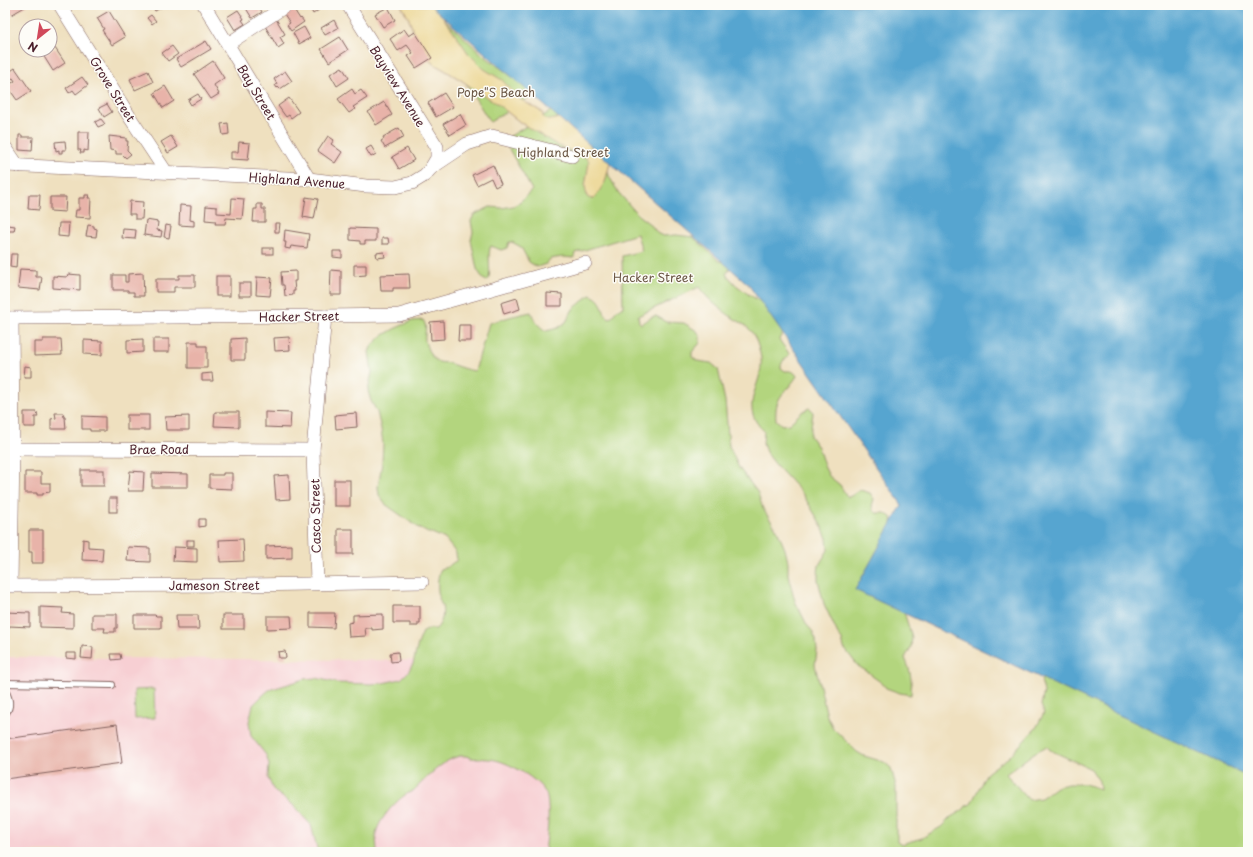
<svg xmlns="http://www.w3.org/2000/svg" width="1253" height="857" viewBox="0 0 1253 857" font-family="'Playpen Sans',sans-serif">
<rect width="100%" height="100%" fill="#fdfcf7"/>
<filter id="ink" filterUnits="userSpaceOnUse"><feTurbulence type="fractalNoise" baseFrequency=".025" numOctaves="2"/><feDisplacementMap in="SourceGraphic" scale="8" xChannelSelector="R" yChannelSelector="G"/><feConvolveMatrix kernelMatrix="1 2 1 2 8 2 1 2 1" color-interpolation-filters="sRGB"/></filter>
<filter id="wash" filterUnits="userSpaceOnUse"><feTurbulence type="fractalNoise" baseFrequency=".012" numOctaves="4" result="noise"/><feDisplacementMap in="SourceGraphic" scale="16" xChannelSelector="R" yChannelSelector="G"/><feGaussianBlur stdDeviation="0.9" result="paint"/><feColorMatrix in="noise" values="0 0 0 0 0 0 0 0 0 0 0 0 0 0 0 0 0 1.4 0 .05"/><feComposite in="paint" operator="in"/></filter>
<g filter="url(#wash)">
<rect width="100%" height="100%" fill="#efe0bf"/>
<!-- built -->
<path fill="#f7cfd3" d="M5 657 609 662 591 852H5Z"/>
<!-- green -->
<g fill="#b3d57e" stroke="#7e7a54" fill-rule="evenodd">
<path d="M417 5 442 13 445 20 483 55 535 94 490 122Z"/>
<path d="M577 95 607 168 609 176 618 192 639 216 651 225 658 234 664 236 676 235 693 237 719 261 734 263 726 274 736 285 748 294 758 300 773 306 788 326 779 339C782 345 786 348 789 354L788 357C783 360 781 363 781 368L785 371C791 371 793 370 797 376 785 395 774 395 776 420L782 425 789 424 802 412 809 408 812 410 813 413 810 436 818 447 824 466 829 476 840 485 846 495 848 497 851 496 860 490 870 493 874 499 872 506 873 510 876 513H885L892 518 900 600 912 637 911 647 905 658C911 672 912 680 911 695L900 693 886 688 882 683 872 676 871 674 858 666 844 648 842 640 838 634 824 604 818 580V573L819 565 828 550 827 538 819 521 802 493 776 465 766 452 763 444 764 431C735 404 768 382 760 353 758 345 755 334 748 328 744 324 738 321 733 318 720 309 708 300 699 287L638 316 639 322 641 324 652 317 656 316 667 322 684 323 697 331 700 336V343L692 352V357L697 361 711 363 718 369 725 401 729 446 739 468 758 493 763 509 777 530 785 549 788 562V575L795 601 807 625 813 632 816 640 817 651 815 665 827 716 833 728 857 752 864 756 884 762 891 768 896 786V832L897 835V841L902 844 922 838 941 827 951 817 963 810 966 806 971 804 986 774 992 769 1009 757 1036 728 1044 713 1041 705 1044 692 1041 680 1048 673 1248 771V852H545C547 837 550 811 547 797 544 782 513 765 499 761 490 758 480 759 471 758 453 747 425 780 413 791 400 795 381 817 377 830 375 836 377 846 377 852H318L311 825 292 804 274 791 268 778 269 764 266 755 251 736 249 722 253 705 262 696 269 690 305 679 316 678 337 683 371 684 383 683 401 679 408 672 413 664 418 644 423 632 430 629H436C442 623 444 614 442 606 441 603 439 600 439 597 437 589 437 575 441 569L447 567 457 560 456 553 445 539 432 533H428L419 528 385 504 379 495 378 487 382 463 383 444 381 429 377 412 371 401 368 391 372 372 369 352 371 347 382 336 394 329 412 321 423 320C428 327 424 333 425 341 427 349 431 359 439 362 442 363 447 362 451 364 459 367 467 370 475 371L489 323 513 316 531 312C534 320 538 326 546 331L558 328 566 322 573 309 590 295C607 300 600 317 611 318 615 314 616 308 623 307L622 256 642 251 637 234 575 253 574 258 563 257 556 258 550 259 546 264 537 267 529 262 521 247 512 242H509L507 248 501 250 491 246C487 252 491 269 489 279L487 281 483 279 477 269 471 240 473 232 471 221 474 215 490 207 502 208 513 206 519 203 532 190 504 140ZM1047 746 1050 750 1091 769 1099 781 1100 789 1085 784H1068L1056 787 1041 798 1029 800 1006 774 1034 753Z"/>
<path d="M154 689 155 718 135 719 134 690Z"/>
</g>
<!-- sand -->
<path fill="#eeda9e" stroke="#9c7c64" d="M401 5H440L443 10V16L446 22 452 29 468 53 484 69 502 80 520 99 542 112C544 125 553 119 562 117L614 148 605 182 595 198 591 199 587 197 585 186 589 162 587 158 557 145 521 123 496 103 475 90 461 80 431 62 418 44 408 17Z"/>
<!-- water -->
<path fill="#56a5d0" stroke="#50627e" d="M430 5H1248V776L855 590 902 505 748 284Z"/>
<g id="blocks">
<!-- building -->
<g fill="#e8b3a9">
<path d="M5 5H28L11 15 7 9 5 11Z"/>
<path d="M148 5H166L155 11 153 8 149 10 147 6Z"/>
<path d="M244 5H258L262 12 252 18Z"/>
<path d="M305 5H326L313 14 310 8 308 10Z"/>
<path d="M388 7 395 20 383 27 375 14Z"/>
<path d="M293 8 300 19 301 18 304 22 291 31 287 25 290 23 284 14Z"/>
<path d="M238 10 244 19 242 20 245 24 235 30 227 17Z"/>
<path d="M109 11 125 37 112 45 102 30 104 29 97 18Z"/>
<path d="M151 15 156 21 152 24 147 18Z"/>
<path d="M276 19 285 34 280 37 284 44 278 48 265 26Z"/>
<path d="M334 20 338 28 325 35 321 28Z"/>
<path d="M304 27 310 38 299 44 293 33Z"/>
<path d="M404 29 409 36 415 32 432 58 416 68 408 56 413 53 407 45 398 51 390 39Z"/>
<path d="M340 37 348 50 329 62 321 49Z"/>
<path d="M206 41 211 49 181 67 176 59Z"/>
<path d="M172 46 178 54 168 61 162 53Z"/>
<path d="M55 48 65 63 53 71 43 55Z"/>
<path d="M213 61 224 78 214 85 219 94 211 99 194 74Z"/>
<path d="M342 67 349 78 337 86 330 74Z"/>
<path d="M15 68 31 91 17 100 7 86 15 81 13 78 8 81 5 77V75Z"/>
<path d="M148 71 153 82 135 90 130 79Z"/>
<path d="M285 71 292 81 280 89 278 87 277 88 275 85 277 84 274 79Z"/>
<path d="M82 77 88 85 76 94 73 90 69 93 66 88Z"/>
<path d="M165 86 174 101 163 108 154 93Z"/>
<path d="M352 89 355 94 361 90 367 98 353 107 355 109 349 113 338 99Z"/>
<path d="M444 93 453 107 436 117 428 103Z"/>
<path d="M198 94 201 99 191 105 188 100Z"/>
<path d="M289 98 299 112 291 118 289 115 286 117 278 106Z"/>
<path d="M384 102 392 115 376 125 368 112Z"/>
<path d="M107 104 112 112 104 117 99 108Z"/>
<path d="M460 114 466 125 450 135 443 124Z"/>
<path d="M101 119 105 124 98 127 95 122Z"/>
<path d="M228 123 229 134 223 135 221 124Z"/>
<path d="M399 128 404 137 385 148 381 141 384 139 383 137Z"/>
<path d="M78 132H89L88 151 84 150V153H80L81 150H78Z"/>
<path d="M19 135H22V137H33L32 151 19 150Z"/>
<path d="M109 136 126 138V141H128L127 150 131 154 126 158 122 154H116V151L110 150Z"/>
<path d="M171 136 178 147 168 153 161 142Z"/>
<path d="M328 136 334 140 331 144 342 152 335 163 318 151Z"/>
<path d="M65 141 66 150H62V153H59V150L56 151 55 142Z"/>
<path d="M239 142 250 143 248 160 231 159V152H238Z"/>
<path d="M371 146 376 154 371 157 366 149Z"/>
<path d="M407 148 414 160 399 169 392 157Z"/>
<path d="M493 165 501 184 495 187 491 178 477 185 472 175Z"/>
<rect x="5" y="195" width="3" height="16"/>
<path d="M29 195H40L39 210 28 209Z"/>
<path d="M85 195H89L88 198H91L90 218 75 217 76 210H79V198H85Z"/>
<path d="M50 197H66L65 212 50 211Z"/>
<path d="M306 197 318 199 314 219 303 217Z"/>
<path d="M232 198 244 199 242 219 226 218 225 224H215L216 221 205 220 206 206 217 207V213L231 214Z"/>
<path d="M130 201 143 202 142 219H135V214H129Z"/>
<path d="M257 204H262V209H265V222H253L254 209H257Z"/>
<path d="M180 205 191 206 190 220 194 221V226L179 225Z"/>
<path d="M146 220 158 222 157 230 162 231 161 237 144 235Z"/>
<path d="M59 223H69L68 237 58 236Z"/>
<path d="M275 223H280L279 232H275Z"/>
<path d="M8 225 15 226 14 231H7Z"/>
<path d="M88 225 94 226V228L97 229 96 237 86 236Z"/>
<path d="M166 225 171 226 169 238 164 237Z"/>
<path d="M350 228 376 229V241H365V244H360V241L350 240Z"/>
<path d="M123 229 136 230 135 239 122 238Z"/>
<path d="M285 230 309 234 307 248 291 246 290 249 285 248 286 242H284Z"/>
<path d="M382 238H388L389 244H382Z"/>
<rect x="263" y="248" width="10" height="6"/>
<path d="M333 251H342V258L333 257Z"/>
<path d="M384 252 385 257 377 258 376 253Z"/>
<path d="M11 254H17L16 268 10 267Z"/>
<path d="M354 265H366V275L354 276Z"/>
<path d="M20 269 36 270V277H42L40 290 18 288Z"/>
<path d="M331 270 341 271V295H330Z"/>
<path d="M296 271V281H294L295 291H293V295L285 296 284 285H282L281 272Z"/>
<path d="M143 273 144 296H134V292H128V290H113V275H125V282H128V274Z"/>
<path d="M68 274 80 275V290L53 288V276L67 277Z"/>
<path d="M409 274 410 288H393V291H381L380 275Z"/>
<path d="M179 275H195V287H174V292H156V279H179Z"/>
<rect x="216" y="276" width="14" height="20"/>
<path d="M257 277 272 278 270 296 256 295Z"/>
<rect x="239" y="283" width="12" height="13"/>
<path d="M547 293 562 294V306H547Z"/>
<path d="M517 298 520 309 504 314 501 303Z"/>
<path d="M443 321 444 339 431 340 430 322Z"/>
<path d="M459 325H471V341H458Z"/>
<path d="M289 337 290 350 275 351 274 338Z"/>
<path d="M245 338V360H231V339Z"/>
<path d="M43 339H61L62 355 34 356V342H43Z"/>
<path d="M143 339V352L127 353V340Z"/>
<rect x="153" y="339" width="16" height="13"/>
<path d="M84 340 102 341V355L84 354Z"/>
<path d="M188 342H198V346H207V368H188Z"/>
<path d="M25 366 31 367V377H24Z"/>
<path d="M212 373 213 381H202V374Z"/>
<path d="M24 412H37L38 417H35V427H24Z"/>
<path d="M215 412H239V427L214 426Z"/>
<path d="M265 412 291 413 290 428 265 427Z"/>
<path d="M55 413H63L64 417H65L66 429H51V419L56 418Z"/>
<path d="M356 413 357 427 336 429 335 415Z"/>
<rect x="127" y="415" width="22" height="15"/>
<path d="M82 416 105 417V431H90V429H82Z"/>
<path d="M189 416V430H166L165 417Z"/>
<rect x="81" y="470" width="23" height="16"/>
<path d="M130 471 144 472 143 491H128Z"/>
<path d="M25 472H41V483H50V492L43 493V495H37V493H25Z"/>
<path d="M152 473 188 474V487H152Z"/>
<path d="M223 473H232V489L209 488V475H223Z"/>
<path d="M289 475 290 499 276 500 274 476Z"/>
<rect x="334" y="480" width="16" height="26"/>
<rect x="109" y="498" width="8" height="14"/>
<path d="M199 519H205V526L199 527Z"/>
<rect x="338" y="529" width="15" height="25"/>
<path d="M29 530H43V563H32V552H29Z"/>
<path d="M83 539 88 540V547L103 548 102 561 82 560Z"/>
<path d="M243 539 244 561 220 562 219 540Z"/>
<rect x="187" y="540" width="7" height="6"/>
<path d="M292 545V558L266 559V546Z"/>
<path d="M128 547 150 548V562L127 561Z"/>
<path d="M174 547 197 548V562L173 561Z"/>
<path d="M393 606H420V623H418V626H410V623H393Z"/>
<path d="M40 607 63 608 62 613 73 614V628L40 627Z"/>
<path d="M5 612 30 613V627L9 626V629H5Z"/>
<path d="M310 613H335L334 628 310 627Z"/>
<path d="M92 614H117V628H115V632H104L105 628H92Z"/>
<path d="M383 614V629L372 630V628H365L366 636 349 637 348 623 353 622V615Z"/>
<path d="M134 615H155L156 616H161V628H134Z"/>
<path d="M176 615H198L199 629H177Z"/>
<rect x="223" y="615" width="21" height="14"/>
<path d="M267 616H291L292 628 267 629Z"/>
<path d="M82 646 93 647 92 659 81 658Z"/>
<path d="M285 651 286 658H279L278 652Z"/>
<path d="M398 652 399 661 391 662 390 653Z"/>
<path d="M66 653H76V659L66 658Z"/>
<path d="M111 654H120L121 659 112 660Z"/>
<path d="M117 724 122 763 5 779V739Z"/>
</g>
</g>
</g>
<g filter="url(#ink)">
<use href="#blocks" fill-opacity="0" stroke="#84635f" stroke-width="1"/>
<g fill="none" stroke-linecap="round" stroke-linejoin="round">
<defs>
<g id="service">
<path d="M5 683 112 685"/>
<path d="M5 690C9 698 12 706 5 714"/>
</g>
<g id="minor">
<path d="M60 5 131 119 166 172"/>
<path d="M204 5 309 179"/>
<path d="M348 5 437 147V158L431 168"/>
<path d="M228 44 287 5"/>
<path d="M5 147 18 166"/>
<path d="M5 165 309 179 366 186 395 187 412 183 425 175 431 168 467 144 492 136 572 156"/>
<path d="M5 318 325 316 399 315 585 263"/>
<path d="M5 449 313 450"/>
<path d="M317 583 313 450 325 316"/>
<path d="M11 585 13 449 12 318"/>
<path d="M5 586 243 585 422 582"/>
</g>
</defs>
<!-- service casing -->
<use href="#service" stroke="#84635f" stroke-width="8"/>
<!-- minor casing -->
<use href="#minor" stroke="#84635f" stroke-width="14"/>
<!-- service -->
<use href="#service" stroke="#fff" stroke-width="6"/>
<!-- minor -->
<use href="#minor" stroke="#fff" stroke-width="13"/>
</g>
</g>
<g text-anchor="middle" dominant-baseline="central" stroke-width="3" stroke-linejoin="round" paint-order="stroke">
<!-- street labels -->
<g font-size="12" fill="#4a1f2b" stroke="#fdfcf7">
<text transform="translate(398 86) rotate(58)">Bayview Avenue</text>
<text transform="translate(113 89) rotate(58)">Grove Street</text>
<text transform="translate(257 92) rotate(59)">Bay Street</text>
<text transform="translate(297 180) rotate(4)">Highland Avenue</text>
<text transform="translate(299 316) rotate(-1)">Hacker Street</text>
<text x="159" y="449">Brae Road</text>
<text transform="translate(315 516) rotate(-91)">Casco Street</text>
<text x="214" y="585">Jameson Street</text>
</g>
<!-- park labels -->
<g font-size="12" fill="#6a5644" stroke="#fdfcf7">
<text x="496" y="92">Pope"S Beach</text>
<text x="563" y="152">Highland Street</text>
<text x="653" y="277">Hacker Street</text>
</g>
</g>
<!-- margin -->
<rect width="1253" height="857" fill="none" stroke="#fdfcf7" stroke-width="20"/>
<!-- north arrow -->
<g transform="translate(38 38) rotate(210)"><circle r="19" fill="#fdfcf7" stroke="#b5a4a5"/>
<path d="M0-3L7 15L0 10L-7 15Z" fill="#d1495b"/>
<text y="-6" font-size="11" font-weight="bold" text-anchor="middle" fill="#4a1f2b">N</text>
</g>
</svg>
